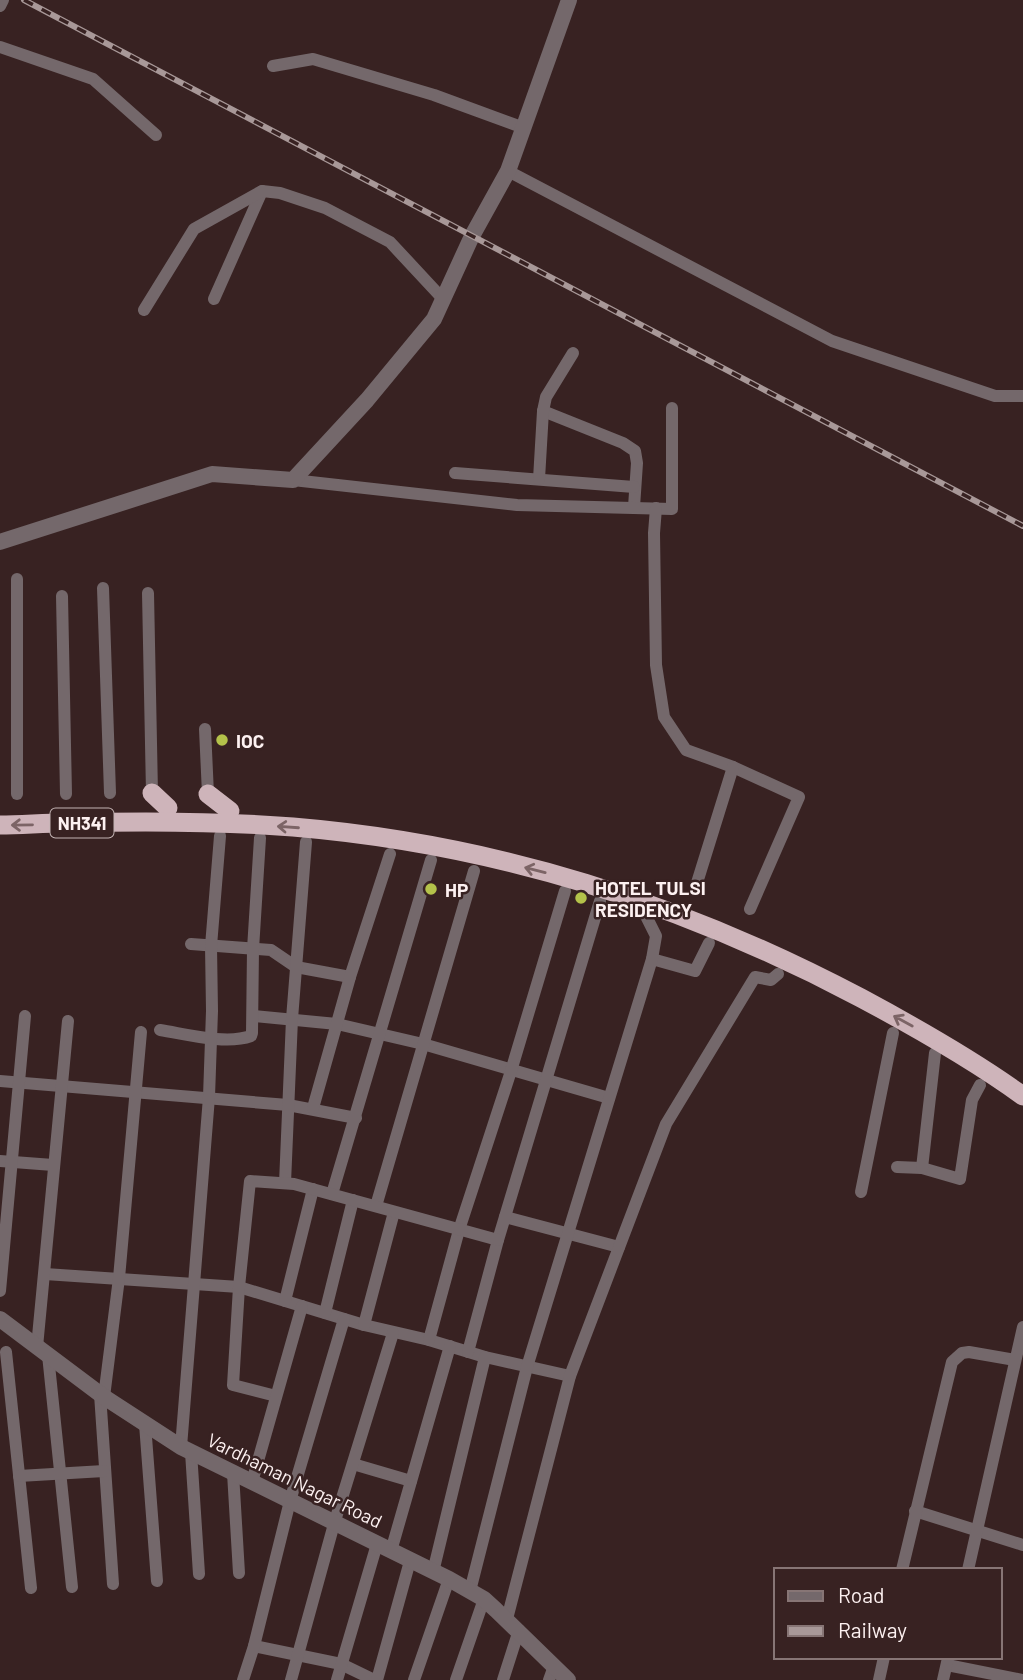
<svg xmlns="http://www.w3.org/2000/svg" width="1023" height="1680" viewBox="0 0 1023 1680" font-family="Barlow,sans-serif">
<rect width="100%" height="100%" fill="#382222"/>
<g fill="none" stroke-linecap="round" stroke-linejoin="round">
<!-- minor -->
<g stroke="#74686b" stroke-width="12">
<path d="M0 6 3 0"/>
<path d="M0 47 93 79 156 135"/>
<path d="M273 66 313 59 434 95 524 128"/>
<path d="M508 171 832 341 995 396H1023"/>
<path d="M214 299 262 191"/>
<path d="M144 310 194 229 262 191 280 193 325 208 390 242 443 299"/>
<path d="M543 411 623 443 635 451 637 463 634 507"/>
<path d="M455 473 634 487"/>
<path d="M539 479 543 411 546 397 573 353"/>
<path d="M293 480 517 505 672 509V408"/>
<path d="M656 508 654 533 656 665 664 717 686 750 733 767 799 797 750 909"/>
<path d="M103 588 110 793"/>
<path d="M148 593 152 793"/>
<path d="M62 596 66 794"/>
<path d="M205 729 208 794"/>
<path d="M17 794V579"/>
<path d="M696 886 733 767"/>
<path d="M191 944 271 950 296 967 350 977"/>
<path d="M652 959 695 971 709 943"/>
<path d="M253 1016 337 1024 423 1044 609 1098"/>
<path d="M160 1030C186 1034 226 1045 251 1036L252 1033 253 949 260 838"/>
<path d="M0 1081 288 1105 356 1118"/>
<path d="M313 1108 350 977 390 854"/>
<path d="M0 1161 53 1165"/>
<path d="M897 1167 922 1168 960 1179 972 1100 980 1085"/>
<path d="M922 1168 935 1053"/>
<path d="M285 1183 292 1019 306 842"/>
<path d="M861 1192 893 1033"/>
<path d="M332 1194 431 860"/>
<path d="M376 1206 474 871"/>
<path d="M505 1217 619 1247"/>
<path d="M45 1274 239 1287 364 1325 429 1340 485 1357 570 1376"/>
<path d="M0 1291 25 1016"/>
<path d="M285 1301 313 1189"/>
<path d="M325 1313 353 1200"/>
<path d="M364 1325 394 1212"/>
<path d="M429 1340 459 1230 511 1071 565 891"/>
<path d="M37 1347 68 1021"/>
<path d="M6 1352 31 1588"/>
<path d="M468 1352 498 1240 600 901"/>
<path d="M48 1355 72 1587"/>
<path d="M100 1394 113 1584"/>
<path d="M276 1396 233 1385 239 1287 250 1181 294 1184 498 1240"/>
<path d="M104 1397 119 1278 141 1032"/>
<path d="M145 1424 157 1581"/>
<path d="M181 1447 209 1097 212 1011 211 946 220 836"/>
<path d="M191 1452 199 1574"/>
<path d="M353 1464 411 1481"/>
<path d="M233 1473 239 1573"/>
<path d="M19 1476 104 1471"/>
<path d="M252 1482 302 1306"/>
<path d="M915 1511 1023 1545"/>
<path d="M391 1551 450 1346"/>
<path d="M902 1570 952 1362 962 1353 969 1352 1015 1360"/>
<path d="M968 1570 1023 1327"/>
<path d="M433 1572 485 1357"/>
<path d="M470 1591 527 1367 652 959 656 936 646 916"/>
<path d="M507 1619 570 1376 666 1124 755 977 771 980 778 974"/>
<path d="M254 1646 341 1664 374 1680"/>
<path d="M947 1665 1023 1680"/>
<path d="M243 1680 254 1646 290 1501 344 1319"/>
<path d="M291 1680 334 1524 393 1333"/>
<path d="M337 1680 377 1544"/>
<path d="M377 1680 410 1561"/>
<path d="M414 1680 449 1579"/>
<path d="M456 1680 484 1599"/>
<path d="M503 1680 519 1630"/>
<path d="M549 1680 554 1666"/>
<path d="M879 1680 884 1657"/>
<path d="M943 1680 948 1658"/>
</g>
<!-- tertiary -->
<g stroke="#74686b" stroke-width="16">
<path d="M0 542 212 474 293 480 367 400 434 319 472 236 508 171 569 0"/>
<path d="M0 1319 104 1397 181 1447 449 1579 484 1599 496 1610 568 1680"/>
</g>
<!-- trunk -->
<g stroke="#ceb4ba" stroke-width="19">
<path d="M152 793 168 808"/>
<path d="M208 794 230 811"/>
<path d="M0 825C22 825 43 823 65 823 141 821 217 821 293 827 496 844 681 903 861 998 917 1028 972 1059 1023 1096"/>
</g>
<defs>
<path id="rail" d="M24 0 1023 526"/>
</defs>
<!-- rail casing -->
<use href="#rail" stroke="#a89898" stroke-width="6"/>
<!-- rail -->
<use href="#rail" stroke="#382222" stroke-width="3.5" stroke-dasharray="10" stroke-linecap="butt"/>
</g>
<!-- one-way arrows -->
<defs><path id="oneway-shaft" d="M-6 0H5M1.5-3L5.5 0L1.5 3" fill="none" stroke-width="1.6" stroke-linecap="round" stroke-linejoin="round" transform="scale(1.75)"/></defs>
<g stroke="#7c6466">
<use href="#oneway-shaft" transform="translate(22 825) rotate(179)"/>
<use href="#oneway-shaft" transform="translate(288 827) rotate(-176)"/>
<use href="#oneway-shaft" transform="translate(535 870) rotate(-166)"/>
<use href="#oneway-shaft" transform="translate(903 1021) rotate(-151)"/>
</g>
<!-- markers -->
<g fill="#b4c24a" stroke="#382222" stroke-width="2.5">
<circle cx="222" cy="740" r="7"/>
<circle cx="431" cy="889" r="7"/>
<circle cx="581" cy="898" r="7"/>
</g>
<g text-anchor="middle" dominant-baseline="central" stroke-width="5" stroke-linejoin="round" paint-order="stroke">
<!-- shield labels -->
<rect fill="#382222" stroke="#c2b3b3" stroke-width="2" x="50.5" y="808.5" width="63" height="29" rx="5"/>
<g font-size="18" font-weight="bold" fill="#fdf1f1">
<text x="82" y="823">NH341</text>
</g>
<!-- poi labels -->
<g font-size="19" font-weight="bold" fill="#fdf1f1" stroke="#382222" text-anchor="start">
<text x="236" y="740">IOC</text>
<text x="595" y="887">HOTEL TULSI<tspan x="595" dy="22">RESIDENCY</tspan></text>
<text x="445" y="889">HP</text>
</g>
<!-- street labels -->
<g font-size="19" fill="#fdf1f1" stroke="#382222">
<text transform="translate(295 1480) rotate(26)">Vardhaman Nagar Road</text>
</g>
</g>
<!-- legend -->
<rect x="774" y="1568" width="228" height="91" fill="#382222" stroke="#877575" stroke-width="2"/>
<rect x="788" y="1591" width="35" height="10" fill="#74686b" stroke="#877575" stroke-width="2"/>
<text x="838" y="1603" font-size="21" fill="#fdf1f1">Road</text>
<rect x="788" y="1626" width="35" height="10" fill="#a89898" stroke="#877575" stroke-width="2"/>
<text x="838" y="1638" font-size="21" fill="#fdf1f1">Railway</text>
</svg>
